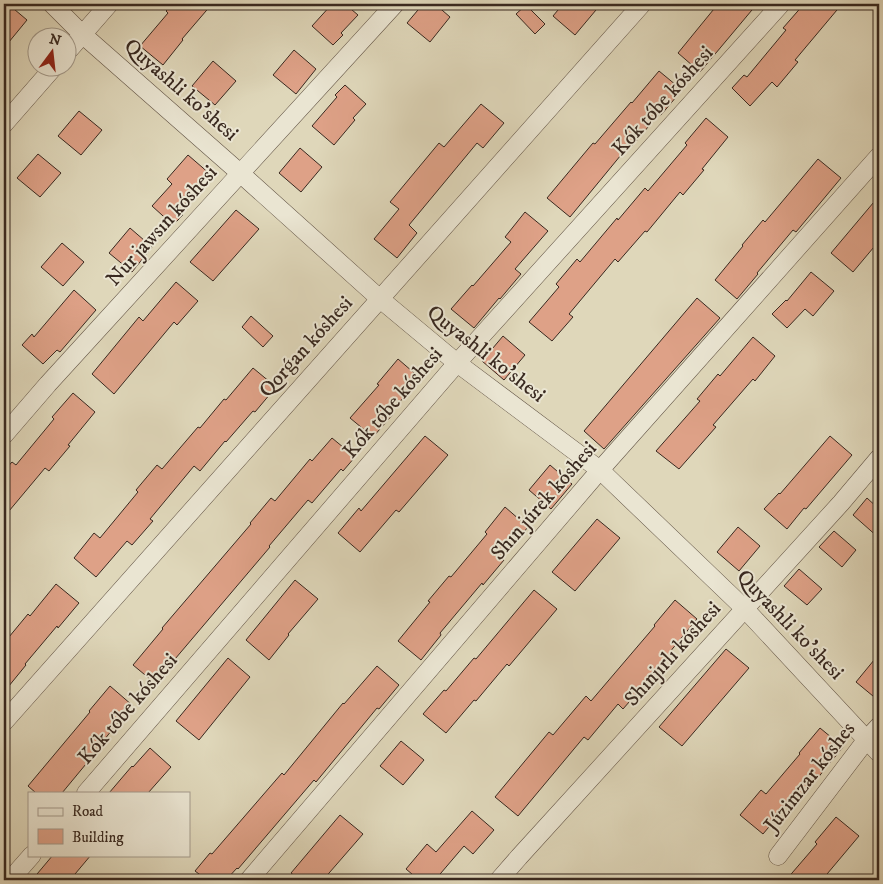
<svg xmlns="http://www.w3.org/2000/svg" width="883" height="884" viewBox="0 0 883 884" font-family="'IM FELL DW Pica',serif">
<rect width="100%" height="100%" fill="#dfd7ba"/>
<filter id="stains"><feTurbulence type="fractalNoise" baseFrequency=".004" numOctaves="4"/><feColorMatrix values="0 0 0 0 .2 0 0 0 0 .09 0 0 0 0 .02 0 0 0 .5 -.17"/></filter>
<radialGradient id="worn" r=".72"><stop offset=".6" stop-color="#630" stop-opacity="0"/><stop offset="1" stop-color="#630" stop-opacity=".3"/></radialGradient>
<!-- building -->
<g fill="#dea187" stroke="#392920">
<path d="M4 4H8L27 20 4 48Z"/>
<path d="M173 4H212L182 39 183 40 163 65 140 46 168 13 166 11Z"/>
<path d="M332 4H345L358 15 341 33 343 35 333 45 312 26Z"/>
<path d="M423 4H435L450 17 430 42 407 23Z"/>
<path d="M563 4H589L596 10 575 35 553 16Z"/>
<path d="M718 4H757L700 72 678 53Z"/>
<path d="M804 4H842L795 60 798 62 777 87 772 82 750 106 732 88 744 75 747 77 786 30 783 28Z"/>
<path d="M526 5 545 24 535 34 516 14Z"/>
<path d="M294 50 316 69 296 94 273 75Z"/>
<path d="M213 61 236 81 215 105 192 86Z"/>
<path d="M659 71 682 90 661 115 659 114 632 146 630 144 570 217 547 198 593 143 595 144 631 102 632 103Z"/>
<path d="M345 85 366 104 353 118 355 120 334 145 312 126 337 97 335 95Z"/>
<path d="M481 104 504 123 483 148 477 143 409 225 417 233 397 258 374 239 399 209 390 202 439 143 444 147Z"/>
<path d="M79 111 102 130 81 155 58 136Z"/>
<path d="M706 118 728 137 702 169 704 170 683 195 680 192 647 232 645 231 618 262 615 259 569 314 573 317 552 341 529 322 559 287 556 284 577 259 580 262 617 218 618 220 645 188 648 191 687 145 685 143Z"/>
<path d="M300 148 322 167 301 192 279 173Z"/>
<path d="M38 154 61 173 40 197 17 178Z"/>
<path d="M188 155 210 174 179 211 183 215 173 225 152 206 172 184 167 179Z"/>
<path d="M818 159 841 178 796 232 793 230 757 273 758 274 737 299 715 280 743 246 742 245 763 220 765 222Z"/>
<path d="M879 196V241L853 272 831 253Z"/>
<path d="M236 210 259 229 213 281 190 262Z"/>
<path d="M525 212 548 231 515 269 521 274 500 299 499 298 474 328 451 309 472 285 473 286 511 242 505 237Z"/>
<path d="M130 228 152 247 132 272 109 253Z"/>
<path d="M62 243 84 262 63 286 41 267Z"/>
<path d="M811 272 834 291 813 316 805 309 787 328 772 314 786 300 787 301Z"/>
<path d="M176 282 198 301 177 325 174 322 114 394 92 374 139 317 143 321Z"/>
<path d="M74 290 96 310 60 352 57 350 43 364 22 345 32 334 34 337Z"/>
<path d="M697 298 720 318 604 449 584 431Z"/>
<path d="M251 316 273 336 263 347 242 327Z"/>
<path d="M503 336 525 355 504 380 482 361Z"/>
<path d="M753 337 775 356 755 381 753 379 713 425 716 427 679 469 656 451 700 401 697 399 718 374 720 376Z"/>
<path d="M398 359 420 378 392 411 394 413 373 437 350 418 379 385 377 384Z"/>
<path d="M253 368 276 387 255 412 253 411 226 442 225 441 200 471 194 466 150 519 153 521 132 545 127 541 96 577 74 558 94 533 100 538 138 492 136 490 157 465 162 469 198 427 200 428 224 399 226 400Z"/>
<path d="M73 393 95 412 68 445 70 446 49 471 45 468 4 517V471L12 462 16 465 54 419 52 417Z"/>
<path d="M425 436 448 455 399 512 396 510 360 552 338 533 359 508 361 511Z"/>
<path d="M830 436 852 455 806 509 804 508 787 529 764 509 779 493 780 494Z"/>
<path d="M332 438 355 457 343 471 341 469 312 503 308 500 269 546 270 547 175 659 176 660 156 684 133 665 163 629 162 628 251 524 250 523 271 498 275 501 310 459 312 461Z"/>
<path d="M550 465 572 484 551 509 529 490Z"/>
<path d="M867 498 879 509V538L853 515Z"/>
<path d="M505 507 528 527 502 558 504 560 483 585 482 583 440 633 441 635 421 660 398 641 430 602 428 601 449 576 451 577 487 534 485 532Z"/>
<path d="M597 519 620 538 575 591 552 572Z"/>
<path d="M738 527 760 546 739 571 717 552Z"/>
<path d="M834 531 856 550 842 567 819 547Z"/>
<path d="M799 569 822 589 807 605 784 586Z"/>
<path d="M295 580 318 599 288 634 289 635 269 660 246 640Z"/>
<path d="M56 584 79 603 58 628 57 626 25 664 26 665 4 692V643L28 614 30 616Z"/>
<path d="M534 590 557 609 509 666 507 664 476 701 474 700 446 733 423 714 444 690 446 691 474 658 476 659Z"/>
<path d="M675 600 697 619 669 653 671 654 623 709 618 704 588 740 584 737 518 816 495 797 549 732 553 735 586 696 591 701 655 626 654 625Z"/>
<path d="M726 649 749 668 682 746 659 727Z"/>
<path d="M879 654V701L856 682Z"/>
<path d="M228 658 250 677 199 740 176 721Z"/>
<path d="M377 666 399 685 379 709 377 708 316 782 314 780 238 869 237 868 226 880H207L195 871 210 853 212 854 282 773 284 775 343 703 344 704Z"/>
<path d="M110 686 132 705 104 740 105 741 62 793H36L28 786 90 712 89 711Z"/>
<path d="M820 728 843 747 794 807 789 803 763 834 740 815 761 790 766 794 800 754 799 753Z"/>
<path d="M401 741 424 760 403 785 380 766Z"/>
<path d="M150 748 171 767 148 793H109L132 766 133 767Z"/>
<path d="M472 811 494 830 473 854 464 846 435 880H419L406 869 427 844 436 852Z"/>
<path d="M340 815 363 834 323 880H300L291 873Z"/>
<path d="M836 817 859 836 822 880H786L817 844 815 842Z"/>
<path d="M53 855H91L70 880H32Z"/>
</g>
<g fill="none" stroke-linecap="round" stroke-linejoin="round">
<defs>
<g id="street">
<path d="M52 4 82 34 240 173 379 298 457 363 600 470 745 609 879 753"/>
<path d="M68 51 109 4"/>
<path d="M4 124 53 68"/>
<path d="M4 435 48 384 395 4"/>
<path d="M4 722 642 4"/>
<path d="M86 793 457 363 781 4"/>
<path d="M778 856 867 739 879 726"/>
<path d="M10 880 32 855"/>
<path d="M249 880 600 470 879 156"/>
<path d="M499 880 519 857 841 503 879 458"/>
</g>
</defs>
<!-- street casing -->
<use href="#street" stroke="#625446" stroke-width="19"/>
<!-- street -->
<use href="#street" stroke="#eae5d2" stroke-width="18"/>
</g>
<g text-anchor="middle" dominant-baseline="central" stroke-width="4" stroke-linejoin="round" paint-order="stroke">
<!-- street labels -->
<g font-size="21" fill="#392920" stroke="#eae5d2">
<text transform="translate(181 90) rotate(41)">Quyashli ko'shesi</text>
<text transform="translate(663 101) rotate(-48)">Kók tóbe kóshesi</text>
<text transform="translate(162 226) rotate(-48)">Nur jawsın kóshesi</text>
<text transform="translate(306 347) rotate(-48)">Qorǵan kóshesi</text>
<text transform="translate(486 354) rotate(38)">Quyashli ko'shesi</text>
<text transform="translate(393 403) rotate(-49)">Kók tóbe kóshesi</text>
<text transform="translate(544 501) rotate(-49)">Shın júrek kóshesi</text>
<text transform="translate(790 625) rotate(46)">Quyashli ko'shesi</text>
<text transform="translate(673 654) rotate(-48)">Shınjırlı kóshesi</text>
<text transform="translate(128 709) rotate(-49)">Kók tóbe kóshesi</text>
<text transform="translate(810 777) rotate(-52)">Júzimzar kóshes</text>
</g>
</g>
<!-- margin -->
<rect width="883" height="884" fill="none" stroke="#dfd7ba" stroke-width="20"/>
<rect x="5" y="5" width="873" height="874" fill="none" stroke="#392920" stroke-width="2.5"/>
<rect x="10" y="10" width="863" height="864" fill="none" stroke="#392920"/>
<!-- legend -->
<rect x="28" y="792" width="162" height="65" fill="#eae5d2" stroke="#a39a8b"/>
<rect x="38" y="808" width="25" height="8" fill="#eae5d2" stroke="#a39a8b"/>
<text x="72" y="816" font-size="15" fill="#392920">Road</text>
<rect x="38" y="829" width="25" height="15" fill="#dea187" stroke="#a39a8b"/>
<text x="72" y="842" font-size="15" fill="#392920">Building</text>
<!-- north arrow -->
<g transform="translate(52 52) rotate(15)"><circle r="24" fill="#eae5d2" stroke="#a39a8b"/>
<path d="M0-4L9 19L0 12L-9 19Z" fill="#8f2418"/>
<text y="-8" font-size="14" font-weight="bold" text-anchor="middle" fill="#392920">N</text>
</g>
<rect width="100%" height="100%" filter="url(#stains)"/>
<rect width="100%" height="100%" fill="url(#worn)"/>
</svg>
